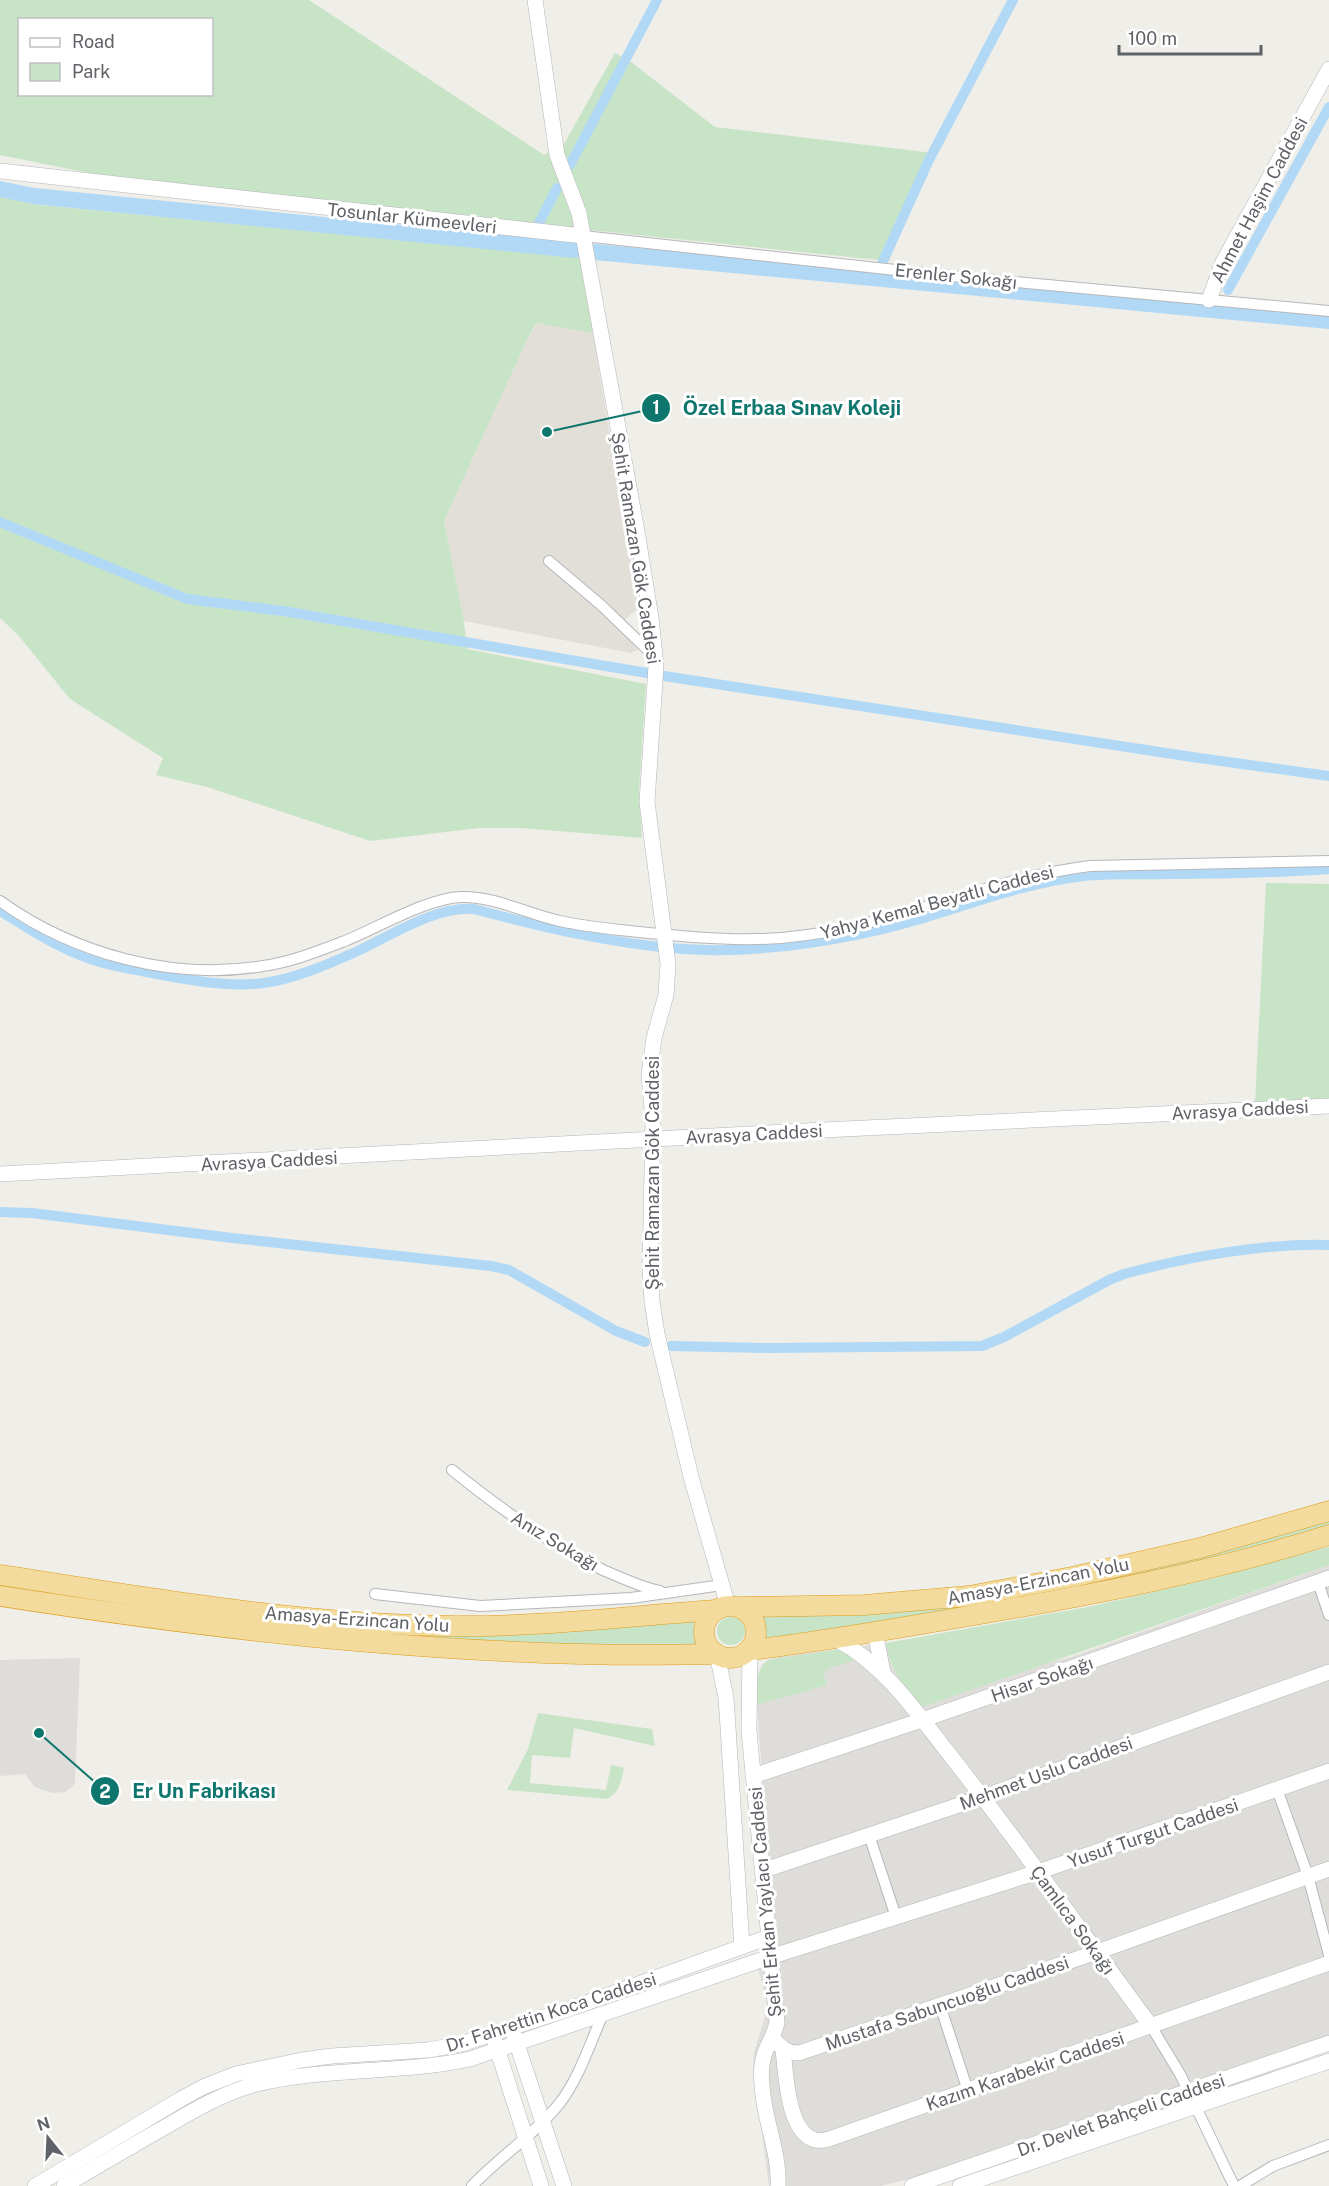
<svg xmlns="http://www.w3.org/2000/svg" width="1329" height="2186" viewBox="0 0 1329 2186" font-family="'Public Sans',sans-serif">
<rect width="100%" height="100%" fill="#efeee8"/>
<!-- industrial -->
<g fill="#deddda">
<path d="M1329 1565V2037L951 2168 881 2186H769L753 2066 754 2053 767 2010 766 1999 758 1968 774 1937 757 1705 758 1674 762 1665 768 1660 779 1657 886 1643 890 1662 907 1689 1044 1664 1071 1657Z"/>
<path d="M80 1658 75 1782 73 1786 65 1792 52 1793 35 1787 25 1774 0 1776V1660Z"/>
</g>
<!-- education -->
<path fill="#e2dfd9" d="M537 323 593 333 638 608 618 626 638 650 631 653 464 621 444 521 525 343Z"/>
<!-- green -->
<g fill="#c8e4c7" fill-rule="evenodd">
<path d="M0 0H309L544 155 564 144 615 53 631 62 715 127 933 153 889 261 560 227 89 173 0 155ZM20 20H212V94H20Z"/>
<path d="M0 197 41 205 579 257 593 333 536 323 525 344 444 521 464 621 467 649 646 684 639 791 642 838 521 828H479L370 841 207 787 156 775 163 758 70 699 18 635 0 618Z"/>
<path d="M1266 883 1329 884V1100L1255 1103Z"/>
<path d="M1329 1519V1526L1320 1528 1222 1555 1099 1584 762 1643 759 1615 891 1612Z"/>
<path d="M1329 1547V1565L922 1707C906 1688 889 1669 886 1643L1088 1607 1215 1578Z"/>
<path d="M0 1583 253 1617H697L700 1646 556 1645 331 1632 0 1588Z"/>
<circle cx="731" cy="1631" r="14"/>
<path d="M841 1649 854 1660 825 1670 824 1674 827 1685 757 1705C757 1689 754 1671 768 1660Z"/>
<path d="M538 1713 652 1729 655 1746 574 1728 570 1758 532 1755 530 1783 606 1790 611 1765 624 1768C621 1782 620 1792 607 1799L507 1790 528 1749Z"/>
</g>
<g fill="none" stroke-linecap="round" stroke-linejoin="round">
<!-- canal -->
<g stroke="#b1d9f6" stroke-width="10">
<path d="M570 165 657 0"/>
<path d="M538 225 557 188"/>
<path d="M883 261 929 160 1013 0"/>
<path d="M876 278V277"/>
<path d="M1228 290 1329 107"/>
<path d="M0 522 187 599 283 611 647 673"/>
<path d="M664 676 1192 757 1329 776"/>
<path d="M0 911C26 927 52 944 80 955 100 964 125 968 146 972 185 979 225 988 264 983 293 979 324 966 351 954 388 938 433 906 474 909 542 927 613 944 683 949 740 953 800 946 855 935 933 921 1005 885 1084 876 1110 873 1139 875 1166 874 1220 874 1274 873 1329 869"/>
<path d="M0 1212 32 1213 232 1238 491 1266 509 1270 616 1331 645 1342"/>
<path d="M671 1346 769 1348 982 1346 1004 1337 1109 1280 1124 1274C1187 1257 1264 1243 1329 1245"/>
</g>
<!-- river -->
<g stroke="#b1d9f6" stroke-width="16">
<path d="M0 189 34 196 575 250"/>
<path d="M595 252 1329 321"/>
</g>
<defs>
<g id="street">
<path d="M583 236 951 276 1329 311"/>
<path d="M549 561 601 605 655 657"/>
<path d="M0 901C74 954 172 981 263 966 291 962 319 951 345 941 377 928 428 898 461 897 494 896 528 914 560 921 586 927 613 929 639 932 678 936 718 940 758 939 873 937 977 880 1090 866L1329 861"/>
<path d="M452 1470C499 1508 548 1543 603 1570 622 1578 640 1587 660 1591"/>
<path d="M1318 1582 1329 1615"/>
<path d="M375 1594 480 1606 631 1598 722 1585"/>
<path d="M1277 1789 1308 1876 1329 1955"/>
<path d="M869 1835 896 1917"/>
<path d="M940 2005 968 2091"/>
<path d="M1151 2026 1180 2074 1234 2186"/>
<path d="M472 2186C499 2157 534 2135 559 2104 579 2079 590 2043 603 2014"/>
<path d="M1240 2186 1273 2166 1329 2145"/>
</g>
<g id="secondary">
<path d="M535 0 557 155 579 213 637 531 651 618 656 666 647 802 668 964 666 995 654 1038 649 1075 653 1121 650 1267 652 1301 657 1334 691 1477 728 1606"/>
<path d="M0 171 583 236"/>
<path d="M1209 300 1223 262 1329 69"/>
<path d="M0 1174 823 1130 1329 1106"/>
<path d="M875 1632 883 1672"/>
<path d="M836 1639C887 1666 918 1715 953 1759 1022 1846 1085 1937 1151 2026"/>
<path d="M750 1650 749 1731 777 2022C775 2035 767 2044 764 2056 761 2065 761 2076 762 2084 763 2118 780 2152 778 2186"/>
<path d="M717 1654 726 1698 728 1727 742 1947"/>
<path d="M753 1776 922 1720 1329 1578"/>
<path d="M762 1871 983 1797 1329 1672"/>
<path d="M514 2035 564 2186"/>
<path d="M772 2038C781 2047 786 2053 799 2053L1097 1952 1329 1869"/>
<path d="M495 2042 541 2186"/>
<path d="M783 2049C786 2073 787 2132 815 2140 820 2141 825 2140 829 2139L1329 1963"/>
<path d="M35 2186 181 2099 203 2087 236 2074 302 2060 332 2056 428 2050 461 2044 572 2008 769 1937"/>
<path d="M64 2186C95 2167 127 2149 158 2131 190 2113 221 2093 257 2084 327 2067 400 2074 470 2059L770 1957 1038 1872 1329 1771"/>
<path d="M912 2186 1329 2043"/>
<path d="M960 2186 1329 2061"/>
</g>
<g id="highway">
<path d="M0 1575C150 1598 302 1625 454 1626 542 1627 629 1616 716 1610"/>
<path d="M0 1596C238 1633 476 1660 717 1654"/>
<circle cx="730" cy="1632" r="26"/>
<path d="M740 1607 864 1605 969 1596 1072 1577 1200 1548 1329 1511"/>
<path d="M750 1650C819 1642 888 1630 957 1618 1082 1597 1208 1573 1329 1535"/>
</g>
</defs>
<!-- street casing -->
<use href="#street" stroke="#b5b7bb" stroke-width="12"/>
<!-- secondary casing -->
<use href="#secondary" stroke="#b4b6ba" stroke-width="16"/>
<!-- highway casing -->
<use href="#highway" stroke="#dd9d1a" stroke-width="21"/>
<!-- street -->
<use href="#street" stroke="#fff" stroke-width="10"/>
<!-- secondary -->
<use href="#secondary" stroke="#fff" stroke-width="15"/>
<!-- highway -->
<use href="#highway" stroke="#f2db9d" stroke-width="20"/>
</g>
<g text-anchor="middle" dominant-baseline="central" stroke-width="6" stroke-linejoin="round" paint-order="stroke">
<!-- street labels -->
<g font-size="18" fill="#5f6266" stroke="#fff">
<text transform="translate(1259 200) rotate(-62)">Ahmet Haşim Caddesi</text>
<text transform="translate(412 218) rotate(6)">Tosunlar Kümeevleri</text>
<text transform="translate(956 276) rotate(6)">Erenler Sokağı</text>
<text transform="translate(636 548) rotate(81)">Şehit Ramazan Gök Caddesi</text>
<text transform="translate(937 902) rotate(-15)">Yahya Kemal Beyatlı Caddesi</text>
<text transform="translate(1240 1110) rotate(-3)">Avrasya Caddesi</text>
<text transform="translate(754 1134) rotate(-3)">Avrasya Caddesi</text>
<text transform="translate(269 1161) rotate(-3)">Avrasya Caddesi</text>
<text transform="translate(652 1173) rotate(-90)">Şehit Ramazan Gök Caddesi</text>
<text transform="translate(555 1541) rotate(31)">Anız Sokağı</text>
<text transform="translate(1038 1581) rotate(-11)">Amasya-Erzincan Yolu</text>
<text transform="translate(357 1619) rotate(4)">Amasya-Erzincan Yolu</text>
<text transform="translate(1042 1679) rotate(-19)">Hisar Sokağı</text>
<text transform="translate(1046 1773) rotate(-20)">Mehmet Uslu Caddesi</text>
<text transform="translate(1153 1833) rotate(-19)">Yusuf Turgut Caddesi</text>
<text transform="translate(765 1902) rotate(-95)">Şehit Erkan Yaylacı Caddesi</text>
<text transform="translate(1073 1920) rotate(54)">Çamlıca Sokağı</text>
<text transform="translate(947 2003) rotate(-19)">Mustafa Sabuncuoğlu Caddesi</text>
<text transform="translate(551 2012) rotate(-18)">Dr. Fahrettin Koca Caddesi</text>
<text transform="translate(1025 2071) rotate(-19)">Kazım Karabekir Caddesi</text>
<text transform="translate(1121 2115) rotate(-19)">Dr. Devlet Bahçeli Caddesi</text>
</g>
</g>
<!-- callouts -->
<path fill="none" stroke="#0f766e" stroke-width="2" d="M547 432L656 408M39 1733L105 1791"/>
<g fill="#0f766e" stroke="#fff" stroke-width="2">
<circle cx="547" cy="432" r="6"/>
<circle cx="39" cy="1733" r="6"/>
<circle cx="656" cy="408" r="15"/>
<circle cx="105" cy="1791" r="15"/>
</g>
<g font-size="18" text-anchor="middle" font-weight="bold" fill="#fff">
<text x="656" y="414">1</text>
<text x="105" y="1798">2</text>
</g>
<g font-size="20" text-anchor="middle" font-weight="bold" fill="#0f766e" stroke="#fff" stroke-width="6" stroke-linejoin="round" paint-order="stroke">
<text x="792" y="415">Özel Erbaa Sınav Koleji</text>
<text x="204" y="1798">Er Un Fabrikası</text>
</g>
<!-- legend -->
<rect x="18" y="18" width="195" height="78" fill="#ffffff" stroke="#bfc0c2" stroke-width="1.5"/>
<rect x="30" y="38" width="30" height="9" fill="#ffffff" stroke="#bfc0c2" stroke-width="1.5"/>
<text x="72" y="48" font-size="18" fill="#5f6266">Road</text>
<rect x="30" y="63" width="30" height="18" fill="#c8e4c7" stroke="#bfc0c2" stroke-width="1.5"/>
<text x="72" y="78" font-size="18" fill="#5f6266">Park</text>
<!-- north arrow -->
<g transform="translate(48 2138) rotate(342)" stroke="#ffffff" stroke-width="4.5" paint-order="stroke">
<path d="M0-4.5L10 22L0 15L-10 22Z" fill="#5f6266"/>
<text y="-9" font-size="16" font-weight="bold" text-anchor="middle" fill="#5f6266">N</text>
</g>
<!-- scale -->
<path d="M1119 45v9h142v-9" fill="none" stroke="#5f6266" stroke-width="3"/>
<text x="1128" y="45" font-size="18" fill="#5f6266" stroke="#ffffff" stroke-width="4.5" paint-order="stroke">100 m</text>
</svg>
